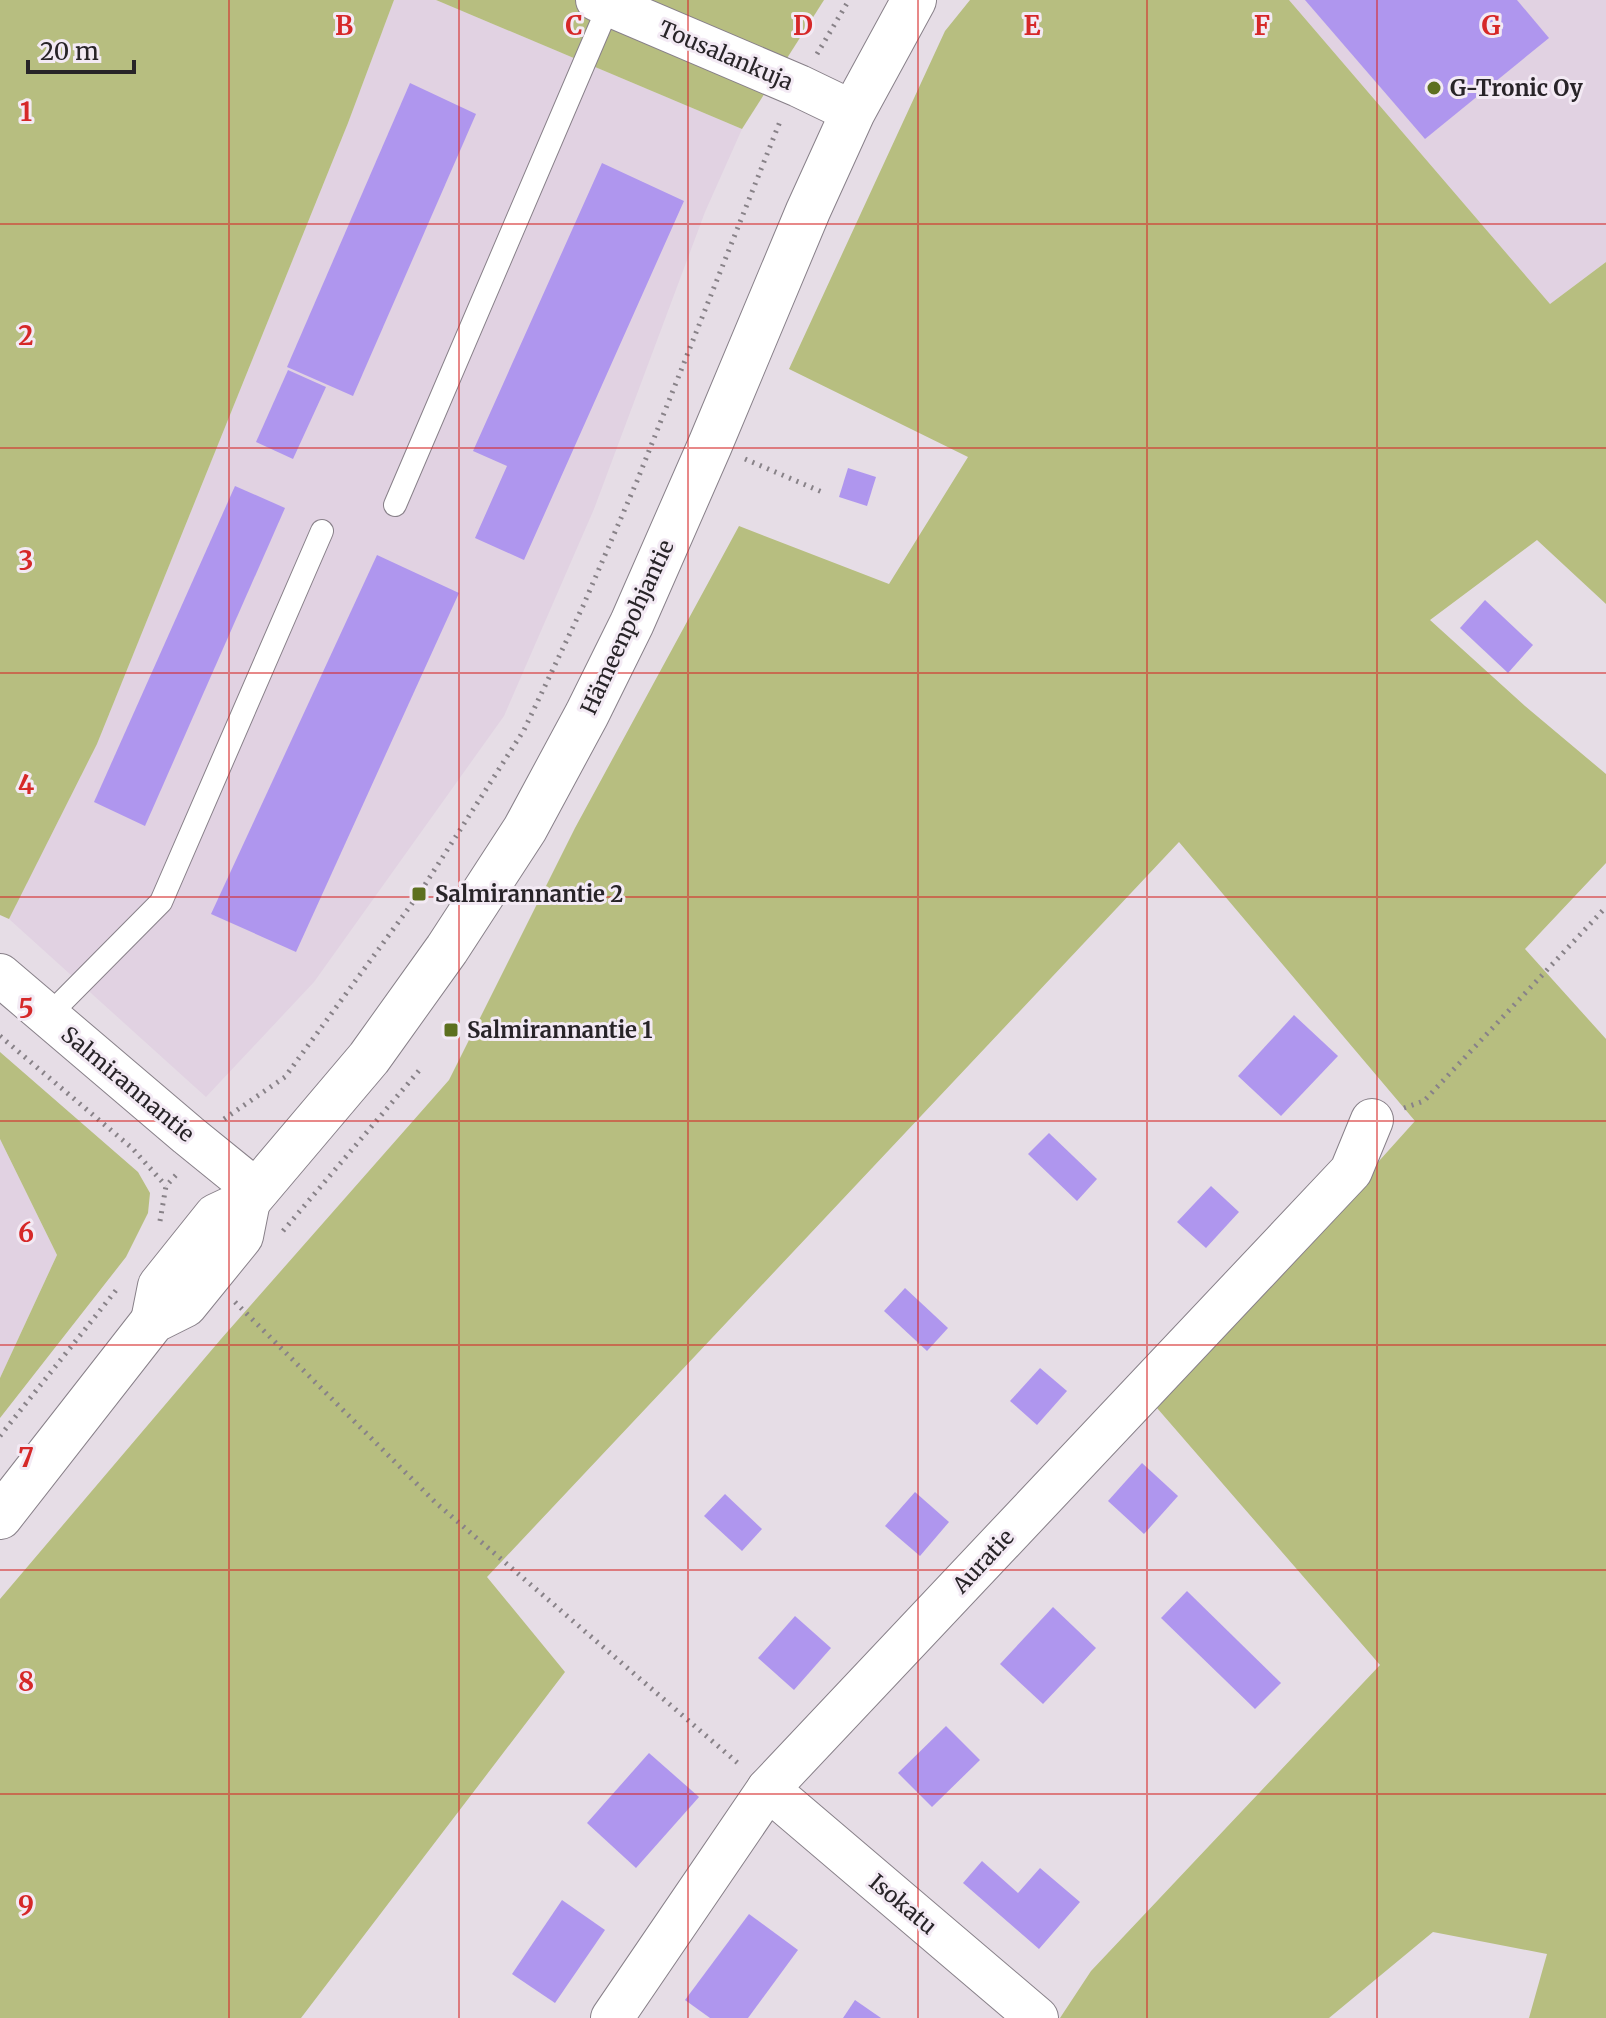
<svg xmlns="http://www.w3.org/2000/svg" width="1606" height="2018" viewBox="0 0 1606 2018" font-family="Merriweather,serif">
<rect width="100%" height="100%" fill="#e6dde6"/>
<!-- built -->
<g fill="#e1d2e2">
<path d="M394 0H436L742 129 705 212 594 509 504 716 314 982 206 1097 9 919 97 744 348 123Z"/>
<path d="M1289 0H1606V262L1550 304Z"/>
<path d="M0 1139 57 1255 0 1378Z"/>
</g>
<!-- green -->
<g fill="#b7be80">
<path d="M0 0H394L348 123 97 744 9 919 0 915Z"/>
<path d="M436 0H824L742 129Z"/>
<path d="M970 0H1289L1550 304 1606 262V604L1537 540 1430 620 1525 706 1606 774V863L1525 949 1606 1039V2018H1529L1547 1954 1433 1932 1329 2018H1060L1091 1971 1380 1665 1157 1408 1415 1121 1179 842 487 1577 565 1672 301 2018H0V1599L221 1339 449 1080 575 828 739 526 889 584 968 457 789 369 945 31Z"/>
<path d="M0 1052 138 1172 150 1193 148 1213 126 1257 0 1418V1378L57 1255 0 1139Z"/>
</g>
<!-- building -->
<g fill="#af96ee">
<path d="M1305 0H1517L1549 38 1425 139Z"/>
<path d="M410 83 476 114 353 396 287 367Z"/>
<path d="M602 163 684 201 524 560 475 538 507 466 473 451Z"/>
<path d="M288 370 326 387 293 459 256 442Z"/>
<path d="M848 468 876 477 867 506 839 497Z"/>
<path d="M235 486 285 508 145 826 94 802Z"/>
<path d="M377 555 459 593 296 952 211 914Z"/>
<path d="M1485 600 1533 645 1508 673 1460 628Z"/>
<path d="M1294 1015 1338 1056 1281 1116 1238 1076Z"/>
<path d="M1049 1133 1097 1179 1077 1201 1028 1154Z"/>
<path d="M1211 1186 1239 1212 1206 1248 1177 1222Z"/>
<path d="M905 1288 948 1328 927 1351 884 1311Z"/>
<path d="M1040 1368 1067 1391 1037 1425 1010 1401Z"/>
<path d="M1142 1463 1178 1496 1144 1534 1108 1501Z"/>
<path d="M915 1492 949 1522 920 1556 885 1526Z"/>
<path d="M725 1494 762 1529 742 1551 704 1516Z"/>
<path d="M1187 1591 1281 1683 1255 1709 1161 1618Z"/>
<path d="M1053 1607 1096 1648 1043 1704 1000 1664Z"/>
<path d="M795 1616 831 1648 794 1690 758 1658Z"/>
<path d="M946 1726 980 1760 932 1807 898 1773Z"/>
<path d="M649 1753 699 1797 636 1868 587 1823Z"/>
<path d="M982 1861 1018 1893 1040 1868 1080 1902 1039 1949 963 1883Z"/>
<path d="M562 1900 605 1930 555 2003 512 1974Z"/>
<path d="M749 1914 798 1950 748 2018H710L685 2000Z"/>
<path d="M855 2000 881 2018H843Z"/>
</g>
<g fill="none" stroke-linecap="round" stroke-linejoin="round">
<defs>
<g id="service">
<path d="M395 505 609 5"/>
<path d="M48 1016 161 902 322 531"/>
</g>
<g id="minor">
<path d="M597 0 799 86 853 112"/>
<path d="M0 975 188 1135 257 1191"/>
<path d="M768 1789 1037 2018"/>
<path d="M612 2018 768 1789 1351 1171 1372 1120"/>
</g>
<g id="secondary">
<path d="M153 1321 160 1286 216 1216 248 1201 369 1058 447 949 525 829 587 714 632 623 710 445 808 211 853 112 914 0"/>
<path d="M0 1517 153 1321 185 1305 241 1236 248 1201"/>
</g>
</defs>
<!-- service casing -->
<use href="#service" stroke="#888089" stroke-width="24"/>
<!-- minor casing -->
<use href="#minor" stroke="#888089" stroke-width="44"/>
<!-- secondary casing -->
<use href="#secondary" stroke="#888089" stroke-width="46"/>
<!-- path -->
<g stroke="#888288" stroke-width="5" stroke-dasharray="2 6" stroke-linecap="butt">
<path d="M817 54 849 0"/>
<path d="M745 459 822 492"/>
<path d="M0 1036 132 1148 166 1186"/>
<path d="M1404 1108 1424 1101 1606 907"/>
<path d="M224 1119 285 1077 419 894 524 730 583 606 637 481 781 119"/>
<path d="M160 1221 166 1186 176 1175"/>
<path d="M283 1231 422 1067"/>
<path d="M235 1302 436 1503 740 1765"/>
<path d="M0 1436 117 1289"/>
</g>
<!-- service -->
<use href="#service" stroke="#fff" stroke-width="22"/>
<!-- minor -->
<use href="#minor" stroke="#fff" stroke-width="42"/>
<!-- secondary -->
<use href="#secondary" stroke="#fff" stroke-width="44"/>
</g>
<!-- grid -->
<path fill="none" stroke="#d62828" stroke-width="2" stroke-opacity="0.55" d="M229 0V2018M459 0V2018M688 0V2018M918 0V2018M1147 0V2018M1377 0V2018M0 224H1606M0 448H1606M0 673H1606M0 897H1606M0 1121H1606M0 1345H1606M0 1570H1606M0 1794H1606"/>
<!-- markers -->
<g fill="#5d701f" stroke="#f3eaf4" stroke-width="3">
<circle cx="1434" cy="88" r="8"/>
<rect x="411" y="886" width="16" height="16" rx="4"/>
<rect x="443" y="1022" width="16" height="16" rx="4"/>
</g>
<g text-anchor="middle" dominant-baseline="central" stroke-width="6" stroke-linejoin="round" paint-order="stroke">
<!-- street labels -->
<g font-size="22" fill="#282428" stroke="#f3eaf4">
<text transform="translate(726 55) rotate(23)">Tousalankuja</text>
<text transform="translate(627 627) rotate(-65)">Hämeenpohjantie</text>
<text transform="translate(128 1084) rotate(40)">Salmirannantie</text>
<text transform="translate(983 1561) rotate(-47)">Auratie</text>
<text transform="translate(903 1904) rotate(40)">Isokatu</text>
</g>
<!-- poi labels -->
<g font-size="22" font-weight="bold" fill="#282428" stroke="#f3eaf4" text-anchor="start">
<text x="1450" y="88">G-Tronic Oy</text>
<text x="435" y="894">Salmirannantie 2</text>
<text x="467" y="1030">Salmirannantie 1</text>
</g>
</g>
<g font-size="26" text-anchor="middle" font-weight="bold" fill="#d62828" stroke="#f3eaf4" stroke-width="6" stroke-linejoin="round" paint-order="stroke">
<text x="344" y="35">B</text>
<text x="574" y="35">C</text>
<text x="803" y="35">D</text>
<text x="1032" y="35">E</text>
<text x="1262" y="35">F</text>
<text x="1491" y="35">G</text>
<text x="26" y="121">1</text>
<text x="26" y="345">2</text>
<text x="26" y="570">3</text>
<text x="26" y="794">4</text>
<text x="26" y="1018">5</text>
<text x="26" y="1242">6</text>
<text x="26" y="1467">7</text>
<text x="26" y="1691">8</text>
<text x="26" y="1915">9</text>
</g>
<!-- scale -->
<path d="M28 60v12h106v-12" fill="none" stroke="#282428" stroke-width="4"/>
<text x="40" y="60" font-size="24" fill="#282428" stroke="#f3eaf4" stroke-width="6" paint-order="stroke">20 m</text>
</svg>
